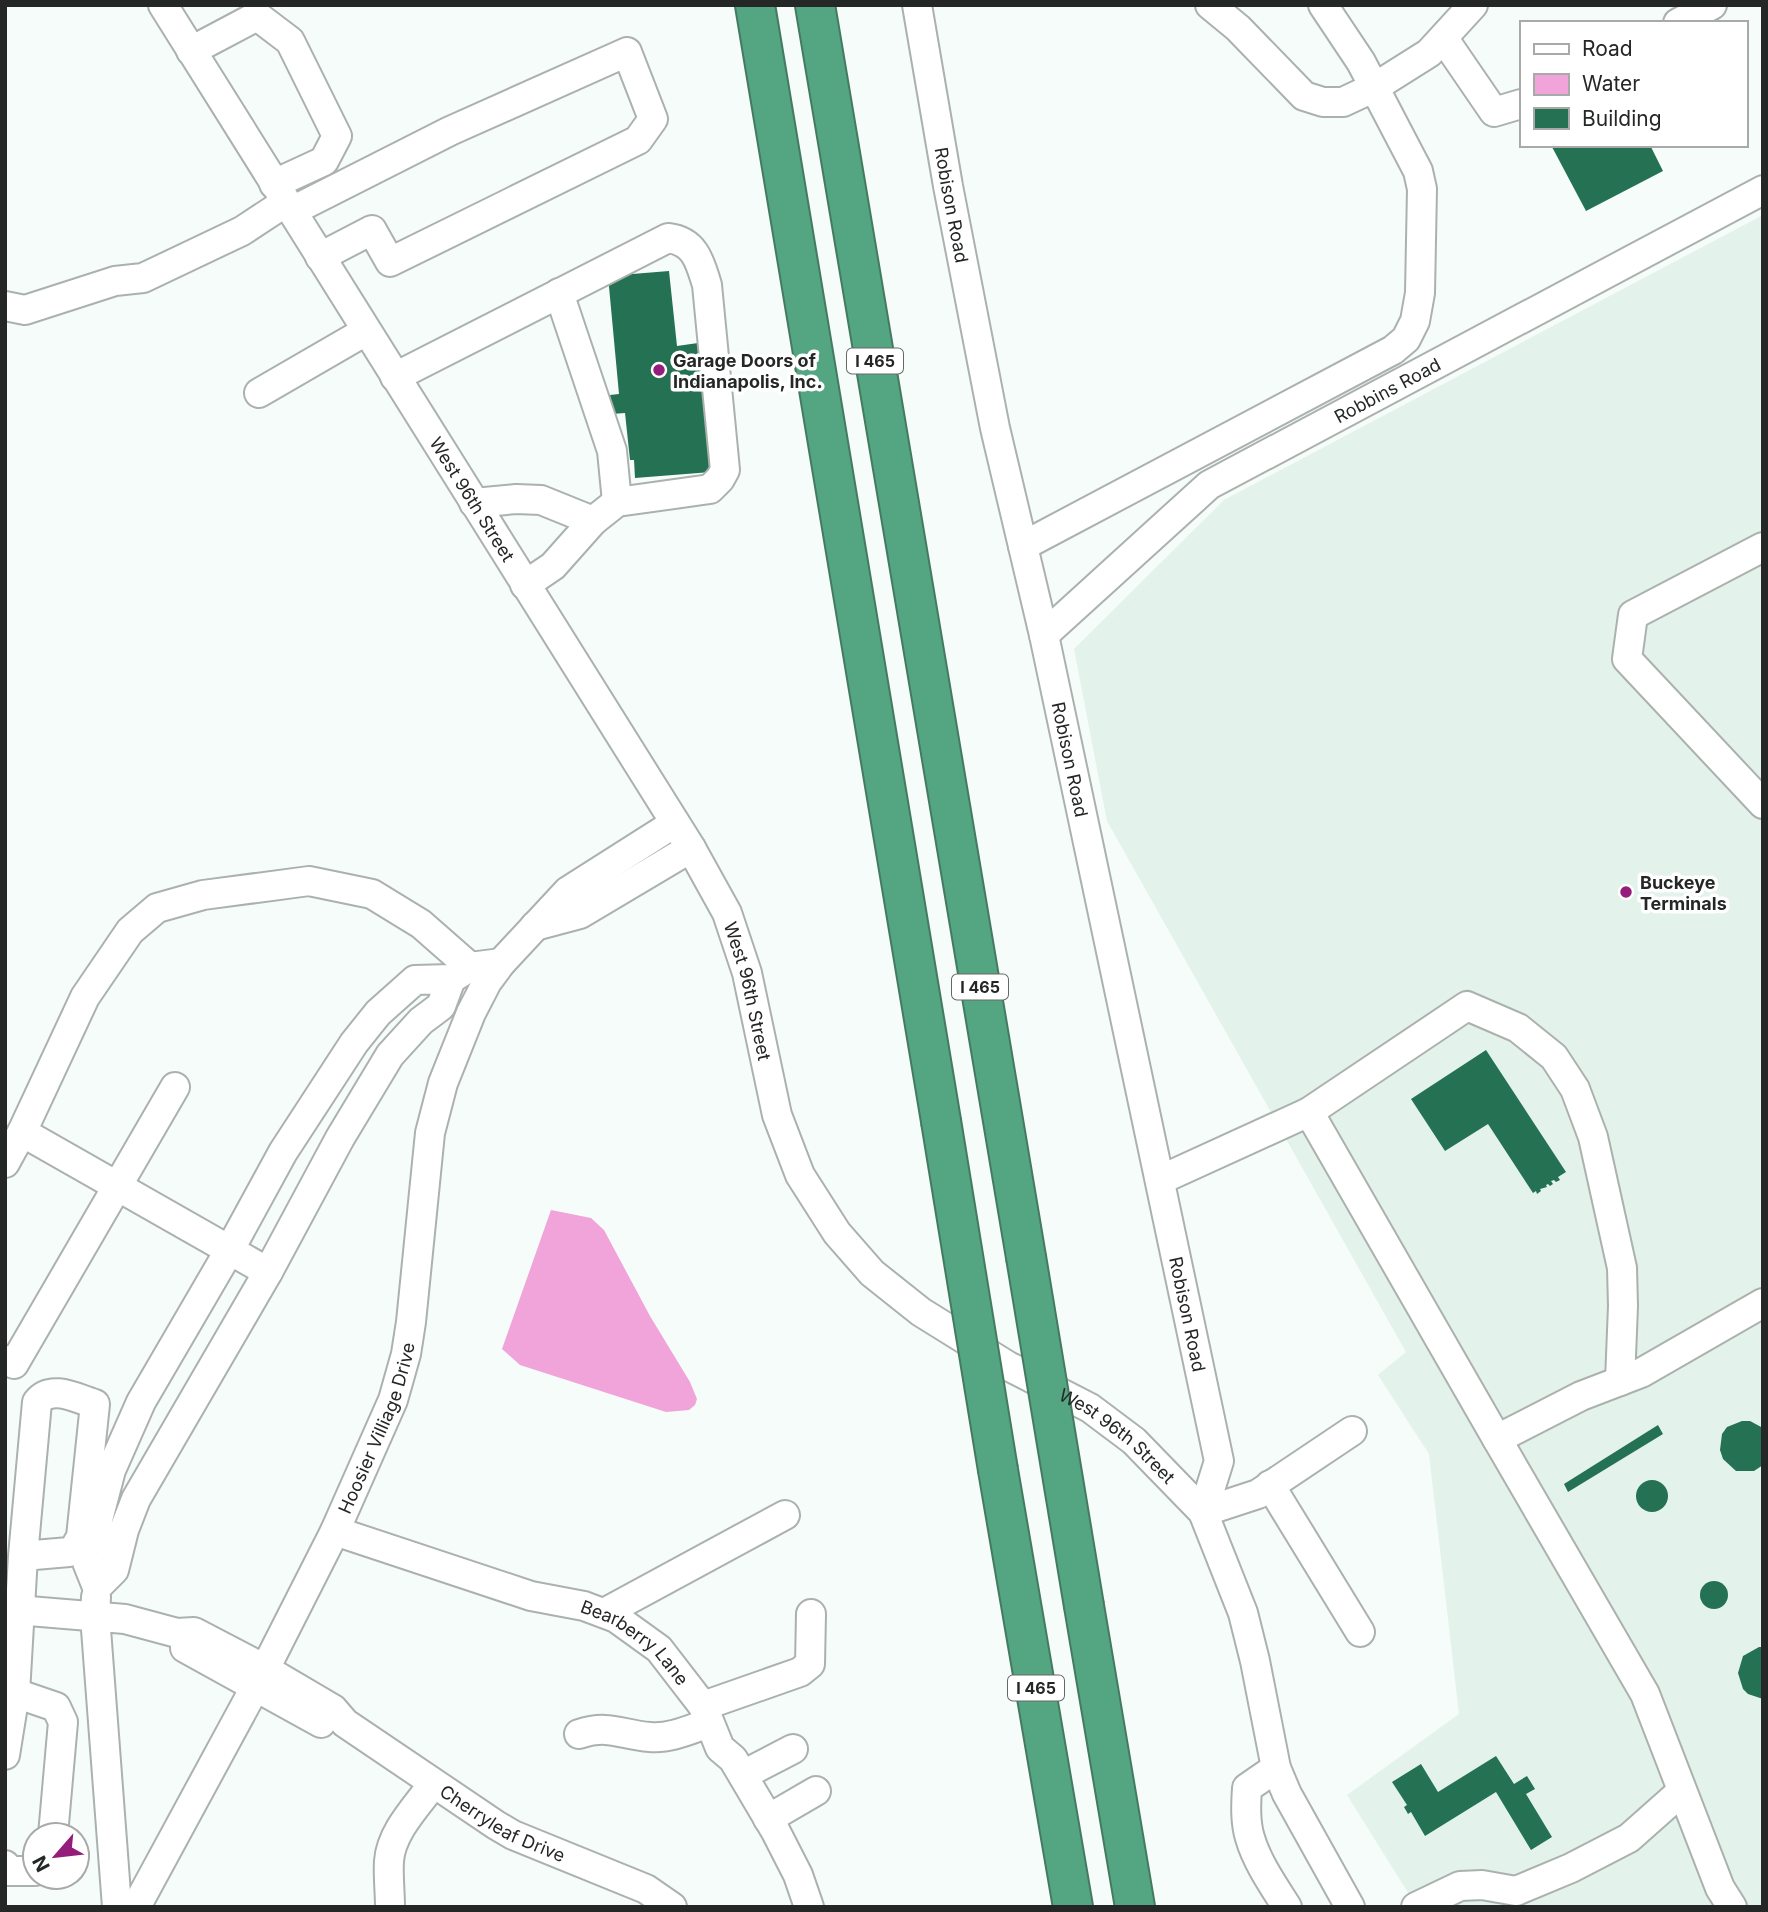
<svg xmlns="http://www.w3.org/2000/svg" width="1768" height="1912" viewBox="0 0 1768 1912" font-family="Inter,sans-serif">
<rect width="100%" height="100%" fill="#f5fcf9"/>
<!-- built -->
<path fill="#e3f2ea" d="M1763 215V1907H1417L1347 1795 1459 1714 1429 1454 1378 1375 1406 1352 1107 821 1074 649 1224 500Z"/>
<!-- water -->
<path fill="#f0a4d9" d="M551 1210 591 1218 604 1230 650 1316 690 1382 697 1399 695 1405 689 1410 666 1412 520 1365 502 1349Z"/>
<!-- building -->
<g fill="#247154">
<path d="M1551 145H1650L1663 171 1586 211Z"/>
<path d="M669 271 677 346 698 343 711 472 635 478 634 460H630L625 413 612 414 610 395 619 394 608 276Z"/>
<path d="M1486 1050 1566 1172 1558 1177 1560 1180 1556 1182 1554 1180 1551 1181 1553 1184 1550 1186 1548 1184 1546 1185 1547 1187 1540 1189 1541 1191 1537 1194 1536 1191 1533 1193 1488 1124 1445 1151 1411 1099Z"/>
<path d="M1742 1421H1750L1763 1428V1465L1754 1471H1736L1723 1459 1720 1450 1722 1434 1727 1427Z"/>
<path d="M1658 1425 1663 1434 1568 1492 1564 1484Z"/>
<circle cx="1652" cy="1496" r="16"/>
<circle cx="1714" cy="1595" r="14"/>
<path d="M1759 1647H1763V1699L1748 1694 1743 1689 1738 1673 1743 1656Z"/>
<path d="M1496 1756 1514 1784 1527 1776 1535 1789 1526 1794 1552 1837 1531 1850 1496 1792 1425 1836 1411 1812 1408 1814 1404 1807 1407 1805 1392 1782 1421 1764 1438 1792Z"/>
</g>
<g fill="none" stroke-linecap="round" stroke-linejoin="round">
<defs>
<g id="minor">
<path id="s1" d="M163 5 691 848 727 913 747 973 777 1115 800 1175 837 1233 872 1273 921 1312 1008 1366 1090 1408 1134 1441 1203 1512 1243 1613 1255 1661 1276 1768 1287 1794 1350 1907"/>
<path id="s2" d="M917 5 948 186 995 428 1044 635 1219 1461 1203 1512"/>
<path d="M1210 5 1238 28 1304 96 1323 102H1343L1375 87 1429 53 1473 5"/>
<path d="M1678 23 1712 5"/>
<path d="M1444 39 1494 112 1521 104"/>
<path d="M191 51 257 16 290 41 337 136 324 161 274 184"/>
<path d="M292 211 450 131 627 52 653 119 638 140 390 262 372 230 320 257"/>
<path d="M559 293 612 451 617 502"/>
<path d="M5 306 25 310 115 281 143 278 242 231 286 202"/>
<path d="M395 377 668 238C695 241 700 262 707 285L725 470 720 479 710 489 617 502 593 521 553 566 525 585"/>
<path d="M259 393 366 331"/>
<path d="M474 503 516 499 541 500 593 521"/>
<path d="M1023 546 1393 350 1406 339 1415 321 1420 293 1422 189 1418 171 1361 62 1323 5"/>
<path d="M1763 547 1633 615 1627 659 1763 804"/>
<path id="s3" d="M1044 635 1209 485 1763 190"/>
<path d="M535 926 580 914 691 848"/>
<path d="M451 979 441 1006 421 1021 390 1055 340 1138 268 1272 136 1499 124 1530 114 1570 97 1587 87 1562 111 1470 141 1402 229 1251 283 1152 354 1043 378 1013 415 980 451 979 470 967 501 963"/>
<path d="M1309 1112 1467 1006 1518 1028 1554 1057 1575 1089 1593 1137 1622 1268 1623 1306 1620 1381"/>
<path d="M5 1163 22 1132"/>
<path d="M1160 1180 1309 1112 1497 1439 1581 1396 1641 1373 1763 1303"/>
<path d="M268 1272 22 1132 85 997 130 931 157 908 203 895 309 881 372 894 421 924 470 967"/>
<path d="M5 1360 14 1364 175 1087"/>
<path d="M1497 1439 1645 1694 1720 1888 1732 1907"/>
<path d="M1270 1485 1360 1632"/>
<path d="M1203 1512 1258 1494 1352 1431"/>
<path id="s4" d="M335 1531 531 1596 584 1606 616 1618 659 1649 703 1706 720 1748 733 1759 775 1830 798 1875 809 1907"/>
<path d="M96 1597 95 1616 117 1907"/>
<path id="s5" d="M5 1609 125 1619 177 1633 194 1632 265 1669 333 1709 345 1723 496 1825 513 1835 646 1889 672 1907"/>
<path d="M604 1613 785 1515"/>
<path d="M185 1648 321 1723"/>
<path d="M15 1693 56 1707 63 1722 53 1835"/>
<path d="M703 1706 800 1672 810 1664 811 1614"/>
<path d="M579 1734C610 1724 621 1735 650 1737 670 1739 691 1729 709 1723"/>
<path d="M5 1755 15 1693 23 1556 37 1402C51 1384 76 1398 95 1404L81 1537 74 1549 69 1552 23 1556"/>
<path d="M1276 1768 1247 1788C1246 1804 1245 1822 1250 1838 1257 1862 1273 1885 1287 1907"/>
<path d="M743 1775 793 1749"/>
<path d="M768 1819 816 1791"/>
<path d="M5 1865 8 1871H35"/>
<path id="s6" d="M136 1907 265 1669 335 1531 393 1400 406 1354 411 1322 430 1133 443 1083 471 1013 487 982 501 963 568 891 675 823"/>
<path d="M390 1907C390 1892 388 1876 389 1861 391 1832 417 1806 433 1784"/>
<path d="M1416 1907 1460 1886 1482 1885 1516 1891 1571 1868 1629 1838 1682 1791"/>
</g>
<g id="highway">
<path d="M755 5 941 1121"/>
<path d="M815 5 1026 1257"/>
<path d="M998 1470 1073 1907"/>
<path d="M1084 1606 1135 1907"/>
</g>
</defs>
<!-- minor casing -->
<use href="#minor" stroke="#abb2ae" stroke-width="32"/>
<!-- highway casing -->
<use href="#highway" stroke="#447a62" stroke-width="42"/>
<!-- minor -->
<use href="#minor" stroke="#fff" stroke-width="28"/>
<!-- highway -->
<use href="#highway" stroke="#54a683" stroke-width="38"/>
<defs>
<g id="highway-bridge">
<path d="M941 1121 998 1470"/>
<path d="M1026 1257 1084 1606"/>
</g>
</defs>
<!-- highway-bridge casing -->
<use href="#highway-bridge" stroke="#447a62" stroke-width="42" stroke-linecap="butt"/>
<!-- highway-bridge -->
<use href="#highway-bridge" stroke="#54a683" stroke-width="38"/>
</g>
<!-- markers -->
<g fill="#941d7b" stroke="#fff" stroke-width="2.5">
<circle cx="659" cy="370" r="7"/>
<circle cx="1626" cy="892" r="7"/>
</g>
<g text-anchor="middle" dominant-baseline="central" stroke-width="7" stroke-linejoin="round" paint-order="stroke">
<!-- shield labels -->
<g fill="#fff" stroke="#666867" stroke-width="2">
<rect x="847" y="348.5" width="56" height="25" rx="5"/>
<rect x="952" y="974.5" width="56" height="25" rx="5"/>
<rect x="1008" y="1675.5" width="56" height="25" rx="5"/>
</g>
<g font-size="16" font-weight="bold" fill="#252726">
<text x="875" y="361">I 465</text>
<text x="980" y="987">I 465</text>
<text x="1036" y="1688">I 465</text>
</g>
<!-- street labels -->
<g font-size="18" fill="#252726" stroke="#fff">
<text stroke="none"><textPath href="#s2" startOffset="203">Robison Road</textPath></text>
<text stroke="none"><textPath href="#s3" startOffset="425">Robbins Road</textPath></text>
<text stroke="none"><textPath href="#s1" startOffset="583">West 96th Street</textPath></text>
<text stroke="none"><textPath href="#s2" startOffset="770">Robison Road</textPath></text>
<text stroke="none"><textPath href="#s1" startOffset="1150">West 96th Street</textPath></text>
<text stroke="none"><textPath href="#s2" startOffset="1337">Robison Road</textPath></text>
<text stroke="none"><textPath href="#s6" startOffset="537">Hoosier Villiage Drive</textPath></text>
<text stroke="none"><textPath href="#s1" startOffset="1759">West 96th Street</textPath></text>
<text stroke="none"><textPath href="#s4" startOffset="324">Bearberry Lane</textPath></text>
<text stroke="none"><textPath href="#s5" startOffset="556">Cherryleaf Drive</textPath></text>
</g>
<!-- poi labels -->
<g font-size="18" font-weight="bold" fill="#252726" stroke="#fff" text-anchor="start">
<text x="673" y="360">Garage Doors of<tspan x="673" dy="21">Indianapolis, Inc.</tspan></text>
<text x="1640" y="882">Buckeye<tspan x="1640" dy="21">Terminals</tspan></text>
</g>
</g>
<!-- border -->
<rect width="1768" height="1912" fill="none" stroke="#252726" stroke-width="14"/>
<!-- legend -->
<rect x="1520" y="21" width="228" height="126" fill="#ffffff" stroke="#a8a9a8" stroke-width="2"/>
<rect x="1534" y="44" width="35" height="10" fill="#ffffff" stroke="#a8a9a8" stroke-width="2"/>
<text x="1582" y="56" font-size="21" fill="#252726">Road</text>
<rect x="1534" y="74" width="35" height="21" fill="#f0a4d9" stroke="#a8a9a8" stroke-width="2"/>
<text x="1582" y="91" font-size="21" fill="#252726">Water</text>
<rect x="1534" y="108" width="35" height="21" fill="#247154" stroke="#a8a9a8" stroke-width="2"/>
<text x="1582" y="126" font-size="21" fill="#252726">Building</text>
<!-- north arrow -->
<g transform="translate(56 1856) rotate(242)"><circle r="33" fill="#ffffff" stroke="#a8a9a8" stroke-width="2"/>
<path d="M0-5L12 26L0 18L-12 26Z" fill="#941d7b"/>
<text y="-10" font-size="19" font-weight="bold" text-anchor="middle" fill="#252726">N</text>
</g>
</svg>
